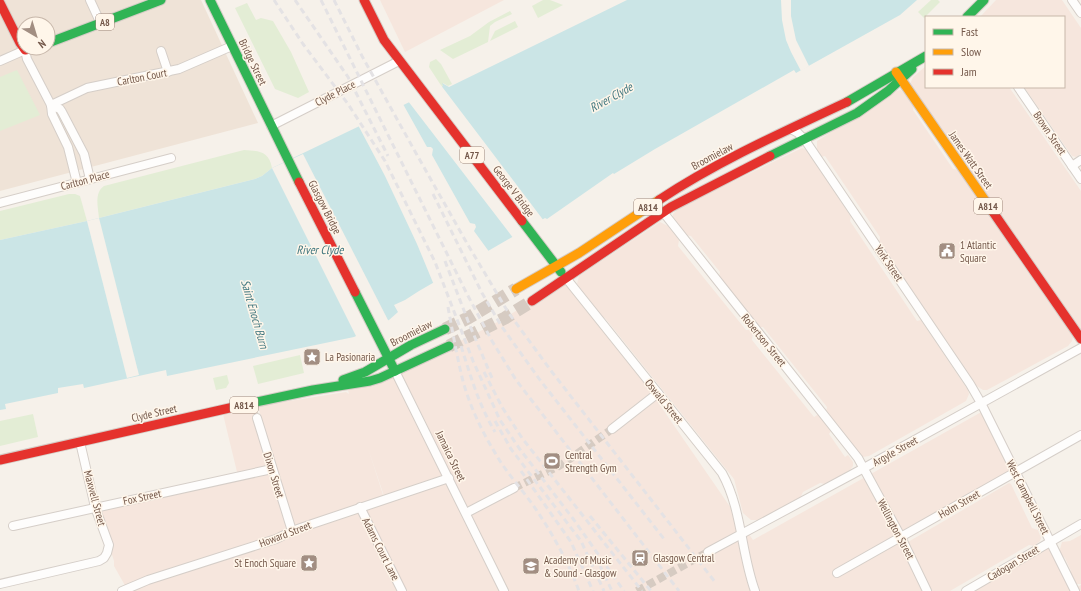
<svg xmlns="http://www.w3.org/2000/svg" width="1081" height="591" viewBox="0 0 1081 591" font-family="'PT Sans Narrow',sans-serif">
<rect width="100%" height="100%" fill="#f6f1ea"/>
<!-- residential -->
<path fill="#efe3d7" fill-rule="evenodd" d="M0 0H201L258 123 0 191ZM24 24H48V48H24Z"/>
<!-- commercial -->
<g fill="#f6e6dd">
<path d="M380 0H504L405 52Z"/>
<path d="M996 0H1062L1081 28V154L1076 157 1072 156 1024 87H1064V17H980Z"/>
<path d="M926 66V87H1009L1081 191V334L910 84 913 77Z"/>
<path d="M901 90 914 105 913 110 953 169 958 170 1073 337 1072 341 1068 346 987 390H983L975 385 879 243 880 237 825 156 821 157 817 151V141L896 91Z"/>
<path d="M802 148 807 150 851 217 850 221 917 321 921 320 968 390 969 394 966 401 869 456 863 457 850 445 826 412 827 407 763 327H759L719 277 720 272 691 236 685 235 673 217V214L680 207Z"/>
<path d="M660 222 668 226 679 240 678 246 746 330H750L752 331 753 333 752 340 814 417 819 414 831 431 829 434 845 457 848 455 853 462V466L850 470 825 484 820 483 803 492 800 498 759 520H751L743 513 734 479 605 318 601 317 577 284 579 276Z"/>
<path d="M566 278 615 340 753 540 985 410 1016 472 901 537 926 591H122L127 589 114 566V561L109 545 95 507 238 476 222 410 253 403 292 531 385 499 368 448 384 498 292 527 258 406 346 392 349 394 347 386 380 378 475 334 505 318Z"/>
<path d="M1009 483 1011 484 1032 528 1038 530 1041 538 1040 541 1034 546 1029 545 950 591H932L908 545V542Z"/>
<path d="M1081 535V584H1075L1070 574 1071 571 1065 558 1060 554V549L1062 542 1070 541Z"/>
<path d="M1051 541 1074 589 1081 585V591H966Z"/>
</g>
<!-- green -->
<g fill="#e3edd5">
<path d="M543 0H550L563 5 538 18 532 6Z"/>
<path d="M931 0H938L940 2 924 18 918 12Z"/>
<path d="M247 3 256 20 261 18 273 21 291 52 309 92 298 98 275 89 235 8Z"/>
<path d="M510 11 512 14 495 22 490 26 488 42 453 59 440 50 470 36 489 22Z"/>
<path d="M515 21 518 27 490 41 495 31Z"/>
<path d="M436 59 441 64 452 84 448 86 443 83 444 86 442 87 429 67 430 62Z"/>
<path d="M17 70 40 115 0 131V77Z"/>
<path d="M244 150C259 151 269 151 272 168L262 176 255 179 99 218C98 207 94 193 104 186Z"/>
<path d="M69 194H75L80 196 87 221 0 240V211Z"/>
<path d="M300 355 304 373 258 384 253 366Z"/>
<path d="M227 375 229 383 226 388 216 390 213 378Z"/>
<path d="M33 414 38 437 0 446V421Z"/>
</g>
<!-- water -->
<path fill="#cbe5e6" d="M627 0H917L900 15 796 73 794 70 655 149 614 174 613 173 547 219 545 218 419 291 405 300 394 305 398 312 389 320 354 337 167 376 166 370 84 388 83 384 58 388V393L5 404 6 409 0 410V240L87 221 255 179 262 176 272 168 443 86 442 83 449 87Z"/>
<!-- pier -->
<g fill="#f6f1ea">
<path d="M781 0H791V16L796 40 809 66 801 71 791 52 786 40 782 20Z"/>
<path d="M440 84 544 221 514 239 408 101 441 85Z"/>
<path d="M403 104 427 147H431L433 149 432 155 470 223 475 224 476 227 474 231 490 253 434 285 417 244 385 176 358 125Z"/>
<path d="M303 154 389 322 357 338 272 168Z"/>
<path d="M99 218 139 375 127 378 87 221Z"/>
</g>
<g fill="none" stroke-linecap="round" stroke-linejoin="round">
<!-- street-tunnel -->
<g stroke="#d6cbc2" stroke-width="8" stroke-dasharray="8 4" stroke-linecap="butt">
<path d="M514 488 559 466 574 456 612 429"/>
<path d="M637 591 708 552"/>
</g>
<!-- primary-tunnel -->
<g stroke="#d6cbc2" stroke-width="13" stroke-dasharray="13 6" stroke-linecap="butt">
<path d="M445 329 468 318 516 289"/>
<path d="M449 346 505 318 532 301"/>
</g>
<defs>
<g id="street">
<path d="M90 0 101 24"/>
<path d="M1072 0 1081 13"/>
<path d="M161 51 168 72"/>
<path d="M0 61 25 50 27 59 51 105 52 114 68 147 77 183"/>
<path d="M1018 87 1081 179"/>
<path d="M51 105 87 88 179 69 232 46"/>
<path d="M51 105 60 109 62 112 84 154 90 179"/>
<path d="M271 126 399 61"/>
<path d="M791 129 798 133 805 140 970 384 981 403 1075 591"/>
<path d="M1072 166 1081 160"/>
<path d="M0 203 171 158"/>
<path d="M663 212 858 458 901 537 927 591"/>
<path d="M566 278 722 473C742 509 741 553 755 591"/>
<path d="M395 371 504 591"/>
<path d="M257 418 292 531"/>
<path d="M612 429 658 393"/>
<path d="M360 507 402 591"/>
<path d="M466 513 514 488"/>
<path d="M13 526 272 469"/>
<path d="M708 552 864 468 1081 348"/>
<path d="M837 573 1081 435"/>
<path d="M0 584 99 561 104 558 107 553 109 545 95 507 80 442"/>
<path d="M122 591 148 580 276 539 292 531 312 524 449 478"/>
<path d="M966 591 1081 524"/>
</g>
<g id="fast">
<path d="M210 0 299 182"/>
<path d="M967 17 984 0"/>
<path d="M48 43 161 0"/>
<path d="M847 102 926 56"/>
<path d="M770 156 857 113 888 91 912 69"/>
<path d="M522 221 561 272"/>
<path d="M355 292 395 371"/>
<path d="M343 380 365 372 411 345 445 329"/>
<path d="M247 404 313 390 370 381 380 378 449 346"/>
</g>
<g id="slow">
<path d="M896 72 993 212"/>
<path d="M516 289 579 253 659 200"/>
</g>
<g id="jam">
<path d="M364 0 384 40 522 221"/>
<path d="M0 3 20 43 25 50 36 48"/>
<path d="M299 182 355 292"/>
<path d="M659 200C718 161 783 132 847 102"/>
<path d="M993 212 1081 339"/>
<path d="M532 301 671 207 770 156"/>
<path d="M0 460 247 404"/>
</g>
</defs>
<!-- street casing -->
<use href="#street" stroke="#d5cec8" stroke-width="10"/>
<!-- fast casing -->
<use href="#fast" stroke="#d5ccc6" stroke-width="11"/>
<!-- slow casing -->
<use href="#slow" stroke="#d5ccc6" stroke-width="11"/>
<!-- jam casing -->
<use href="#jam" stroke="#d5ccc6" stroke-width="11"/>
<!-- street -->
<use href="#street" stroke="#fefdfc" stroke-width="8"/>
<!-- fast -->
<use href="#fast" stroke="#30b455" stroke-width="9"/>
<!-- slow -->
<use href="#slow" stroke="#ff9f0a" stroke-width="9"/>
<!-- jam -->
<use href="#jam" stroke="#e5322d" stroke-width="9"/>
<!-- rail -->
<g stroke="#e4e2e4" stroke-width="3" stroke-dasharray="6 4" stroke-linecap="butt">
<path d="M274 0 303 44 348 104 385 161 435 262 473 361 500 420 519 448 574 520 624 591"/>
<path d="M295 0 348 77 388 156"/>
<path d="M321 0 467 294 492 341 516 380 679 591"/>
<path d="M334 0 362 56 417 155 468 245 508 312 552 372 715 582"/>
<path d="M433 194 482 293 502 327 540 380 664 539"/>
<path d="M445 261 468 321 492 378"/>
<path d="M448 307C452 329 456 351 461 373 467 400 480 428 494 451 505 471 520 487 533 505 551 531 568 561 579 591"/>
<path d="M461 346C471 377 478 403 495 432"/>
<path d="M484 372 502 407 522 438 642 591"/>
<path d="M495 421 511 449 581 541 604 591"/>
<path d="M521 471 571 542 593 591"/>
<path d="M590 516 651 591"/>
<path d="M596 557 612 591"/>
</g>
</g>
<!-- icons -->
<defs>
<symbol id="civic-square" viewBox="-11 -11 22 22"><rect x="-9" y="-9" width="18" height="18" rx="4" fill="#a28e82" stroke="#fff6ea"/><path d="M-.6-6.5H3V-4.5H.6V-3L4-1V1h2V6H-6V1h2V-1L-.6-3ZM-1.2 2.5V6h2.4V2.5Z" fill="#fff"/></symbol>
<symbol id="sight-square" viewBox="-11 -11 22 22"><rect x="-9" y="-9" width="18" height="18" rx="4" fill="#a28e82" stroke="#fff6ea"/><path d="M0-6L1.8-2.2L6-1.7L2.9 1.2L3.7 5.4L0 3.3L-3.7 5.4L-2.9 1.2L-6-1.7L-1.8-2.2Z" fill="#fff"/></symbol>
<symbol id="stadium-square" viewBox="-11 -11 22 22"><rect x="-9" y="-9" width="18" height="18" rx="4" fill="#a28e82" stroke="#fff6ea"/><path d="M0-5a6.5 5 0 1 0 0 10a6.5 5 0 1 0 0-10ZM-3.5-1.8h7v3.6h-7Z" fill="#fff"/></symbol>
<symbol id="station-square" viewBox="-11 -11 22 22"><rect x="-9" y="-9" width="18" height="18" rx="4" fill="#a28e82" stroke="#fff6ea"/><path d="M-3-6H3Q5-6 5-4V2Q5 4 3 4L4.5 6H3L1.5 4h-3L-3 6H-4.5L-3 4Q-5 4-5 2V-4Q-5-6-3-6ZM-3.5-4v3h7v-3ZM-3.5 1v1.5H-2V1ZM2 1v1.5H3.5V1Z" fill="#fff"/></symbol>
<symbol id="university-square" viewBox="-11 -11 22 22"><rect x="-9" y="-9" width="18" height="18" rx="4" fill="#a28e82" stroke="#fff6ea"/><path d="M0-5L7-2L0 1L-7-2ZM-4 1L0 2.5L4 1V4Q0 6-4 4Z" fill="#fff"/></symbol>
</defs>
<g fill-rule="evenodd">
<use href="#civic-square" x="937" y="241" width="20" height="20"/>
<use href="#sight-square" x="302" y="347" width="20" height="20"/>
<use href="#stadium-square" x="542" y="451" width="20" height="20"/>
<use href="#station-square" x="630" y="548" width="20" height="20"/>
<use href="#sight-square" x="299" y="553" width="20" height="20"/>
<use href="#university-square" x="521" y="556" width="20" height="20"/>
</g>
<g text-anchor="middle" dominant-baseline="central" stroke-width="3" stroke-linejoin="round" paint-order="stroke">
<!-- shield labels -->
<g fill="#fff6ea" stroke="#9e877a" stroke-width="1">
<rect x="96" y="14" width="18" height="16" rx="3"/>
<rect x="460" y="147" width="24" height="16" rx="3"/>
<rect x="974" y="198" width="28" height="16" rx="3"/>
<rect x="634" y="199" width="28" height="16" rx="3"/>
<rect x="230" y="397" width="28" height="16" rx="3"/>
</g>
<g font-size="10" font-weight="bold" fill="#74584a">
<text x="105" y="22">A8</text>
<text x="472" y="155">A77</text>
<text x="988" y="206">A814</text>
<text x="648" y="207">A814</text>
<text x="244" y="405">A814</text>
</g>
<!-- street labels -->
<g font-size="11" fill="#74584a" stroke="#fff6ea">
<text transform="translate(253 62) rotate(64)">Bridge Street</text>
<text transform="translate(142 77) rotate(-11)">Carlton Court</text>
<text transform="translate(335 93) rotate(-27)">Clyde Place</text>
<text transform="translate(1050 133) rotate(56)">Brown Street</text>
<text transform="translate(712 156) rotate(-28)">Broomielaw</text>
<text transform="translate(971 160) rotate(55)">James Watt Street</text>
<text transform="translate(85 180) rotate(-15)">Carlton Place</text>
<text transform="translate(514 191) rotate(53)">George V Bridge</text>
<text transform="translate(325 207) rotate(63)">Glasgow Bridge</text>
<text transform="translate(889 263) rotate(56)">York Street</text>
<text transform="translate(411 333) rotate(-27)">Broomielaw</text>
<text transform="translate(764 340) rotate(51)">Robertson Street</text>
<text transform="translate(664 401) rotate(51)">Oswald Street</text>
<text transform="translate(154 413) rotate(-13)">Clyde Street</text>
<text transform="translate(895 451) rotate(-29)">Argyle Street</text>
<text transform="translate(451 456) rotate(64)">Jamaica Street</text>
<text transform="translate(274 475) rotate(73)">Dixon Street</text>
<text transform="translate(142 497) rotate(-12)">Fox Street</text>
<text transform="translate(1028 497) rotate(63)">West Campbell Street</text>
<text transform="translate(95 498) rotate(75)">Maxwell Street</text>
<text transform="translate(959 504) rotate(-30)">Holm Street</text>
<text transform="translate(896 529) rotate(62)">Wellington Street</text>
<text transform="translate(285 534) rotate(-21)">Howard Street</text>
<text transform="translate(381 549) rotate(63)">Adams Court Lane</text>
<text transform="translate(1013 563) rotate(-31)">Cadogan Street</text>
</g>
<!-- poi labels -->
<g font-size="11" fill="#74584a" stroke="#fff6ea" text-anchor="start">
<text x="960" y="245">1 Atlantic<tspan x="960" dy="13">Square</tspan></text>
<text x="325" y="357">La Pasionaria</text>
<text x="565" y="455">Central<tspan x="565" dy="13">Strength Gym</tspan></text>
<text x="653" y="558">Glasgow Central</text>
<text x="544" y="560">Academy of Music<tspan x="544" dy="13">&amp; Sound - Glasgow</tspan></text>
<text x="296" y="563" text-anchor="end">St Enoch Square</text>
</g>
<!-- water labels -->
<g font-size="12" font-style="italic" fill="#41777f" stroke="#fff6ea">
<text transform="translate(611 97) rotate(-29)">River Clyde</text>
<text x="320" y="249">River Clyde</text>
<text transform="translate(255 314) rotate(74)">Saint Enoch Burn</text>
</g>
</g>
<!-- legend -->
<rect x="925" y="16" width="140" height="72" fill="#fff6ea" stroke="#c7b7aa"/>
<rect x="933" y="29" width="20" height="6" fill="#30b455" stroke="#c7b7aa"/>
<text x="961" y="36" font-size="12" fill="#74584a">Fast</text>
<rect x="933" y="49" width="20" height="6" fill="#ff9f0a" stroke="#c7b7aa"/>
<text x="961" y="56" font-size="12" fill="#74584a">Slow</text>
<rect x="933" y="69" width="20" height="6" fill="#e5322d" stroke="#c7b7aa"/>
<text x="961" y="76" font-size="12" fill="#74584a">Jam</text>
<!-- north arrow -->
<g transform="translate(36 36) rotate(142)"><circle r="19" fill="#fff6ea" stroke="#c7b7aa"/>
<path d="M0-3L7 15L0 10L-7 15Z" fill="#a28e82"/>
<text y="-6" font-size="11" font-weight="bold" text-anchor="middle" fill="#74584a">N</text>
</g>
</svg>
